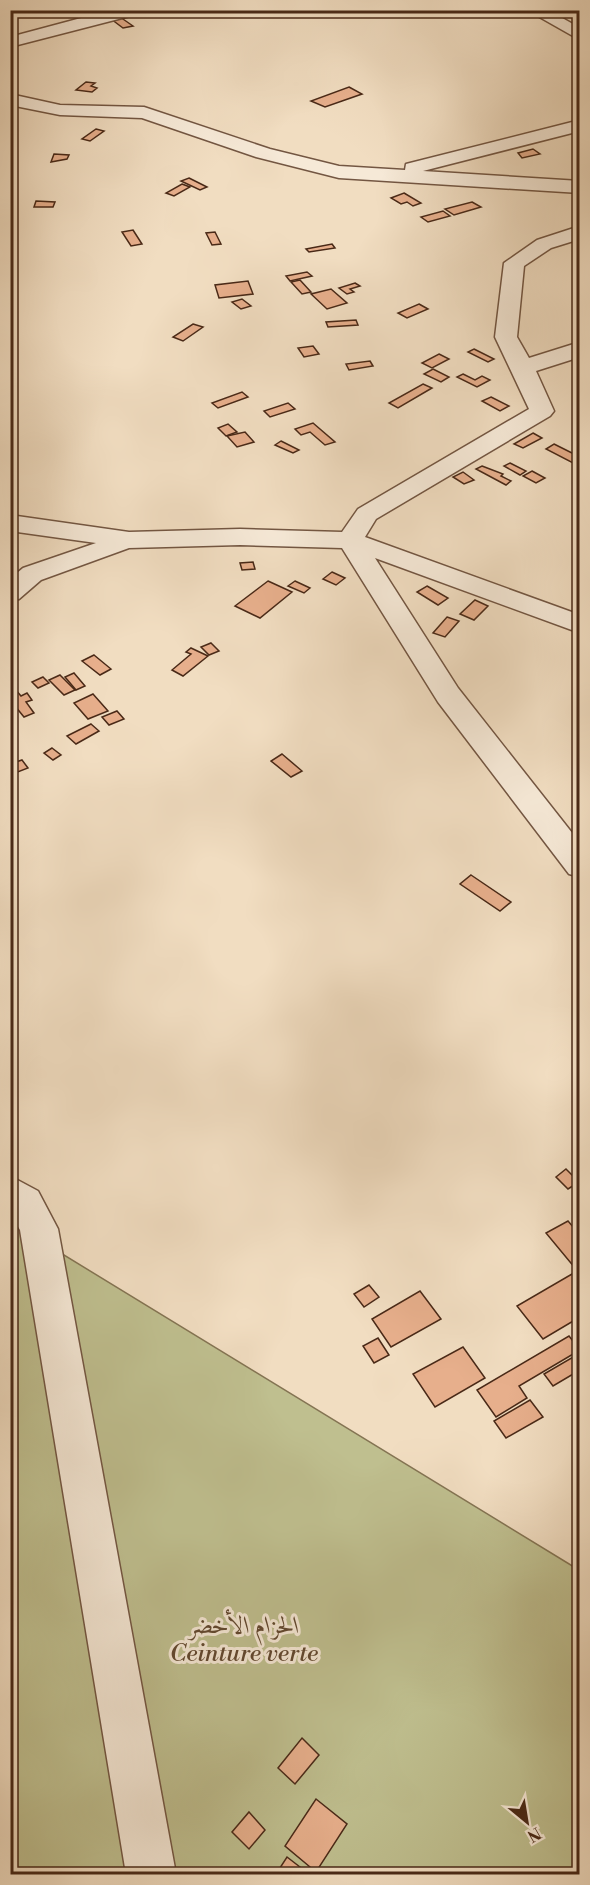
<svg xmlns="http://www.w3.org/2000/svg" width="590" height="1885" viewBox="0 0 590 1885" font-family="'Libre Bodoni',Amiri,serif">
<rect width="100%" height="100%" fill="#f1ddc1"/>
<filter id="stains"><feTurbulence type="fractalNoise" baseFrequency=".00333" numOctaves="4"/><feColorMatrix values="0 0 0 0 .2 0 0 0 0 .09 0 0 0 0 .02 0 0 0 .5 -.17"/></filter>
<radialGradient id="worn" r=".72"><stop offset=".6" stop-color="#630" stop-opacity="0"/><stop offset="1" stop-color="#630" stop-opacity=".3"/></radialGradient>
<!-- green -->
<path fill="#bfbf8f" stroke="#847453" stroke-width="1.5" d="M10 1222 579 1570V1874H11Z"/>
<!-- building -->
<g fill="#e7af8c" stroke="#492917" stroke-width="1.5">
<path d="M120 17 133 26 123 28 111 19Z"/>
<path d="M86 82 95 83 91 86 97 88 92 92 76 90Z"/>
<path d="M349 87 362 94 325 107 311 101Z"/>
<path d="M96 129 104 131 90 141 82 139Z"/>
<path d="M533 149 540 154 522 158 518 153Z"/>
<path d="M54 154 69 155 67 159 51 162Z"/>
<path d="M189 178 207 187 200 190 181 181Z"/>
<path d="M182 184 190 187 174 196 166 193Z"/>
<path d="M404 193 421 203 413 206 407 202 401 204 391 198Z"/>
<path d="M36 201 55 202 53 207H34Z"/>
<path d="M472 202 481 207 454 215 445 209Z"/>
<path d="M443 211 450 216 428 222 421 217Z"/>
<path d="M133 230 142 244 131 246 122 232Z"/>
<path d="M215 232 221 244 212 245 206 233Z"/>
<path d="M332 244 335 248 309 252 306 249Z"/>
<path d="M307 272 312 276 290 281 286 276Z"/>
<path d="M300 280 311 292 302 294 291 282Z"/>
<path d="M248 281 253 294 219 298 215 285Z"/>
<path d="M355 283 360 286 350 289 354 292 347 294 339 288Z"/>
<path d="M331 289 347 303 327 309 311 294Z"/>
<path d="M242 299 251 306 241 309 232 302Z"/>
<path d="M419 304 428 309 407 318 398 313Z"/>
<path d="M356 320 358 325 328 327 326 322Z"/>
<path d="M193 324 203 327 183 341 173 337Z"/>
<path d="M313 346 319 354 304 357 298 348Z"/>
<path d="M474 349 494 359 488 362 468 352Z"/>
<path d="M439 354 449 359 432 368 422 363Z"/>
<path d="M370 361 373 366 349 370 346 364Z"/>
<path d="M433 369 449 377 441 382 424 374Z"/>
<path d="M463 374 475 380 482 376 490 380 477 387 457 377Z"/>
<path d="M423 384 432 388 398 408 389 403Z"/>
<path d="M242 392 248 397 218 408 212 403Z"/>
<path d="M491 397 509 406 500 411 482 401Z"/>
<path d="M288 403 295 409 270 417 264 411Z"/>
<path d="M313 423 335 442 325 445 310 432 301 435 295 429Z"/>
<path d="M228 424 237 432 226 436 218 428Z"/>
<path d="M245 432 254 442 237 447 227 436Z"/>
<path d="M533 433 542 438 523 448 514 444Z"/>
<path d="M281 441 299 450 293 453 275 445Z"/>
<path d="M554 444 580 457V459L573 463 546 449Z"/>
<path d="M510 463 526 471 520 475 504 466Z"/>
<path d="M482 466 503 474 501 476 511 481 506 485 476 469Z"/>
<path d="M532 471 545 478 536 483 523 476Z"/>
<path d="M463 472 474 480 464 484 453 477Z"/>
<path d="M253 562 255 569 242 570 240 563Z"/>
<path d="M332 572 345 578 336 585 323 579Z"/>
<path d="M268 581 292 592 260 618 235 606Z"/>
<path d="M295 581 310 588 304 593 288 586Z"/>
<path d="M427 586 448 598 438 605 417 592Z"/>
<path d="M475 600 488 606 474 620 460 614Z"/>
<path d="M447 617 459 621 445 637 433 633Z"/>
<path d="M211 643 219 651 209 655 201 647Z"/>
<path d="M191 648 208 656 183 676 172 670 191 654 186 652Z"/>
<path d="M94 655 111 669 100 675 82 661Z"/>
<path d="M74 673 85 686 76 690 65 677Z"/>
<path d="M60 675 75 690 64 695 49 680Z"/>
<path d="M43 677 49 683 38 688 32 682Z"/>
<path d="M15 689 21 696 27 693 32 700 26 702 34 713 24 717 10 700V690Z"/>
<path d="M93 694 108 711 88 719 74 703Z"/>
<path d="M117 711 124 719 109 725 102 717Z"/>
<path d="M91 724 99 731 76 744 67 736Z"/>
<path d="M52 748 61 755 53 760 44 753Z"/>
<path d="M282 754 302 771 291 777 271 761Z"/>
<path d="M22 760 28 768 10 775V764Z"/>
<path d="M471 875 511 902 500 911 460 884Z"/>
<path d="M566 1169 579 1182 568 1189 556 1177Z"/>
<path d="M568 1221 580 1235V1274L546 1233Z"/>
<path d="M572 1274 580 1283V1317L543 1339 517 1306Z"/>
<path d="M369 1285 379 1297 364 1307 354 1294Z"/>
<path d="M420 1291 441 1319 391 1347 372 1319Z"/>
<path d="M569 1336 580 1350 519 1386 527 1398 496 1417 477 1390Z"/>
<path d="M378 1338 389 1355 374 1363 363 1346Z"/>
<path d="M463 1347 485 1378 435 1407 413 1374Z"/>
<path d="M580 1353V1370L553 1386 544 1374Z"/>
<path d="M530 1400 543 1417 506 1438 494 1421Z"/>
<path d="M302 1738 319 1755 295 1784 278 1768Z"/>
<path d="M316 1799 347 1824 316 1872 285 1846Z"/>
<path d="M249 1812 265 1830 249 1849 232 1832Z"/>
<path d="M287 1857 309 1874H276Z"/>
</g>
<g fill="none" stroke-linecap="round" stroke-linejoin="round">
<defs>
<g id="street">
<path d="M111 10H140L138 14 10 47V37Z"/>
<path d="M527 10H548L580 28V40Z"/>
<path d="M10 94 60 105 144 107 270 149 339 166 405 170 406 164 580 120V131L423 171 580 181V193L339 178 256 157 142 118 60 115 10 105Z"/>
<path d="M580 226V239L551 248 524 266 517 337 529 358 580 342V357L536 371 554 411 550 416 376 519 365 537 580 615V633L375 558 458 688 580 843V877L569 874 438 702 342 548 240 545 129 548 41 580 19 599 10 601V579L23 568 96 543 10 531V515L129 532 240 529 342 532 358 509 529 409 495 337 504 263 537 240Z"/>
<path d="M10 1176 38 1191 58 1229 176 1874H126L20 1230 10 1213Z"/>
</g>
</defs>
<!-- street casing -->
<use href="#street" stroke="#735642" stroke-width="3"/>
<!-- street -->
<use href="#street" fill="#f6e9d7" fill-rule="evenodd"/>
</g>
<g text-anchor="middle" dominant-baseline="central" stroke-width="6" stroke-linejoin="round" paint-order="stroke">
<!-- near-park labels -->
<g font-size="24" font-style="italic" fill="#61472f" stroke="#f6e9d7">
<text x="244" y="1626">الحزام الأخضر<tspan x="244" dy="28">Ceinture verte</tspan></text>
</g>
</g>
<!-- margin -->
<rect width="590" height="1885" fill="none" stroke="#f1ddc1" stroke-width="36"/>
<rect x="12" y="12" width="566" height="1861" fill="none" stroke="#492917" stroke-width="3"/>
<rect x="18" y="18" width="554" height="1849" fill="none" stroke="#492917" stroke-width="1.5"/>
<!-- north arrow -->
<g transform="translate(527 1822) rotate(150)" stroke="#f6e9d7" stroke-width="4.5" paint-order="stroke">
<path d="M0-4.5L10 22L0 15L-10 22Z" fill="#492917"/>
<text y="-9" font-size="16" font-weight="bold" text-anchor="middle" fill="#492917">N</text>
</g>
<rect width="100%" height="100%" filter="url(#stains)"/>
<rect width="100%" height="100%" fill="url(#worn)"/>
</svg>
